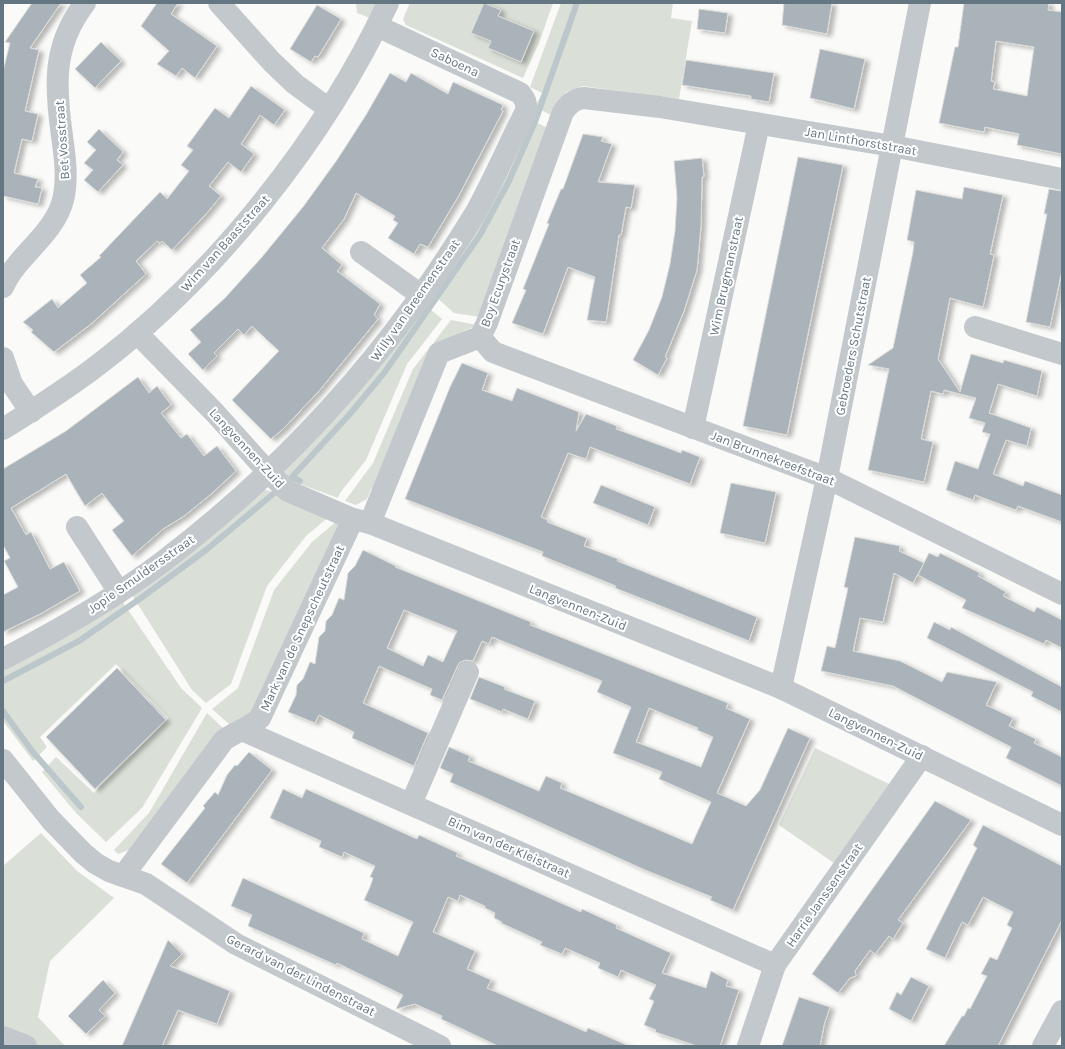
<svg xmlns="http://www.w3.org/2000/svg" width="1065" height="1049" viewBox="0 0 1065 1049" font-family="Karla,sans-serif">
<defs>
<filter id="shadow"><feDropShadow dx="4.5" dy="2.5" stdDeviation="2" flood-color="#0004"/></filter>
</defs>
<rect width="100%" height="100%" fill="#fafaf8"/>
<!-- green -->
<g fill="#dadfd7">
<path d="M356 3H377L370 18 357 13Z"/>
<path d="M410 3H553L539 43 523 78 406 25 403 19Z"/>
<path d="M561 3H673L671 18 692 21 679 99 583 86 566 92 555 117 535 107 542 93 530 87Z"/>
<path d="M531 120 550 129 480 317 454 313 433 294Z"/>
<path d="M425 305 442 319 407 364 366 460 340 493 338 498 292 481 283 471Z"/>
<path d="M451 320 477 325 436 345 434 342Z"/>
<path d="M430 347 375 491 371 489 367 499 356 505 345 501 373 463 413 369Z"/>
<path d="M264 489 331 515 306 536 267 586 231 684 206 703 192 690 132 595Z"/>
<path d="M338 520 340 525 254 711 230 725 212 709 238 688 274 590 312 542Z"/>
<path d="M122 601 181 688 202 708 142 808 106 842 76 813 42 772 56 757 94 793 169 718 116 664 40 737 47 747 33 761 3 721V669Z"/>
<path d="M207 713 225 730 134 848 118 854 114 850 149 813Z"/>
<path d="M815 748 889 784 834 863 779 825Z"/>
<path d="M41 833 77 871 114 898 50 961 38 1017 65 1046H40L3 1033V866Z"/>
</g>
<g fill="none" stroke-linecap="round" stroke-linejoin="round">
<!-- stream -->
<g stroke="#bbc7cb" stroke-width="6">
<path d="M300 481 292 477 349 415 384 373 480 235 509 181 535 122 577 3"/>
<path d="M3 681 79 641 141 598 206 550 279 489"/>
<path d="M3 711 32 751 81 807"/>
</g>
</g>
<!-- building -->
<g fill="#aab3b9" stroke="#dcdcda" fill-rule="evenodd" filter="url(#shadow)">
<path d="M32 3H61L30 48 39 50 25 111 38 114 32 141 22 139 14 173 38 179 35 187 42 188 38 204 3 196V71L10 43 5 42Z"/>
<path d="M157 3H178L171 14 217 46 195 78 182 68 176 76 157 64 169 51 141 26Z"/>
<path d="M484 3 501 10 498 16 534 31 521 62 488 48 491 41 471 33Z"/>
<path d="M784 3H832L827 34 782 25Z"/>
<path d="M964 3H1049L1048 10 1062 12V154L1017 145 1019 134 985 127 984 132 939 123 955 47H958ZM996 41 1034 47 1027 96 993 89 995 82 991 81Z"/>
<path d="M317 5 341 19 318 57 315 56 311 62 290 49Z"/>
<path d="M699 9 728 13 725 33 697 29Z"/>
<path d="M101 42 121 61 95 88 75 69Z"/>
<path d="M820 49 865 59 854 109 810 98Z"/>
<path d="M686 60 774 73 769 102 751 99V96L682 85Z"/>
<path d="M390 73 406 82 411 73 448 94 453 82 503 105 501 110 503 111 458 197 428 247 420 244 414 254 388 238 398 223 393 220 395 216 356 193 344 219 322 248 342 265 337 271 380 304 374 315 378 319 319 391 283 429 271 439 232 400 279 351 252 326 244 335 238 329 214 353 217 356 203 370 188 354 201 342 190 330 225 298 262 257 303 207 337 160 366 115Z"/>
<path d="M251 86 285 110 274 125 260 115 241 144 254 154 241 172 228 162 209 186 221 196 206 214 172 250 162 241 160 243 157 241 136 261 146 274 91 324 54 352 31 332 33 330 23 322 52 299 58 308 87 283 80 275 101 257 99 256 160 192 167 199 189 171 181 165 193 150 187 146 215 108 229 118Z"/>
<path d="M99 129 123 152 117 160 123 165 98 192 84 180 93 170 84 163 96 150 87 142Z"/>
<path d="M583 134 603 137 601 141 612 144 598 182 635 185 631 208 626 207 621 235H619L606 322 587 320 595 277 568 267 543 334 512 323 526 290 523 289 549 224 547 223 561 189H563Z"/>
<path d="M798 157 843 165 787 435 743 426Z"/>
<path d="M702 158 704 177H702L701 226 697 270 684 311 665 357 667 358 658 375 633 360 649 330 662 297 670 264 675 231 677 198 674 161Z"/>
<path d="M964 187 1003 195 990 254 994 255 983 307 950 298 938 359 960 392 971 354 1003 363 1004 360 1042 371 1037 396 998 384 989 413 1031 428 1027 446 1006 440 993 474 1023 486 1025 481 1062 495V522L1018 506 1016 510 975 495 973 500 946 490 955 461 978 469 990 434 982 432 985 423 969 418 976 398 944 390 943 394 931 391 921 439 933 442 924 482 868 470 889 369 868 365 893 348 913 252 914 242 907 240 916 190 962 199Z"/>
<path d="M1049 189 1062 191V270L1050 327 1026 322 1047 214H1044Z"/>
<path d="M462 363 488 373 482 390 512 401 517 388 579 412 576 431 586 414 617 426 616 429 665 447 681 453 682 450 700 457 690 484 590 447 586 459 568 453 541 517 548 520 547 522 587 538 584 546 618 559 617 561 757 617 749 641 615 588 616 586 542 556 543 552 405 499 450 387Z"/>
<path d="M138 377 149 393 157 386 171 405 161 413 181 438 187 434 204 456 217 446 236 471 210 495 184 516 163 529 132 556 112 530 124 521 102 493 85 506 66 474 11 508 26 535 31 532 50 569 64 562 80 591 40 614 3 632V595L18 587 4 561 10 558 3 545V469L66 431Z"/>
<path d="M731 483 776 492 765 543 720 533Z"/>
<path d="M601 485 655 507 648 525 593 503Z"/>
<path d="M855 537 900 546 899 551 924 563 913 583 894 573 883 622 860 618 853 651 900 661 942 682 947 672 997 682 986 705 1013 718 1009 726 1036 739 1034 743 1062 757V786L1006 758 1011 747 893 686 821 671 827 646 835 648 848 588 844 587Z"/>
<path d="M363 550 396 566 395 567 531 622 530 625 728 703 726 708 750 719 717 793 746 806 760 790 788 728 810 738 733 910 710 900 712 897 645 870 450 782 453 774 440 768 449 747 470 756 468 761 539 791 546 776 562 783 560 788 692 844 711 802 659 779 662 772 613 753 631 707 597 692 602 681 492 637 489 644 482 641 473 661 466 660 460 662 457 667 442 700 430 695 432 689 379 666 363 703 428 733 414 766 352 738 354 732 319 715 315 723 288 712 296 695 297 685 303 679 310 662 315 664 319 637 325 631 326 621 332 615 339 598 344 600 348 573 355 566ZM404 610 457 631 443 662 428 655 423 666 387 648ZM649 708 698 728 697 730 713 737 701 767 636 742Z"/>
<path d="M929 553 938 557 940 553 980 573 978 576 1006 592 1003 596 1034 612 1037 607 1062 620V648L1046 640 1044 644 962 608 966 600 918 575Z"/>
<path d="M934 622 950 630 951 627 1062 687V712L1031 696 1033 692 927 638Z"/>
<path d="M117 668 166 720 95 789 46 737Z"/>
<path d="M479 677 505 687 504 689 535 701 528 719 503 709 502 712 470 699Z"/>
<path d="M249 752 272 770 187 883 161 864 205 808 203 806 215 792 218 795 227 775 235 765 237 766Z"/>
<path d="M283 789 302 798 306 789 417 839 419 835 458 853 456 856 581 912 582 909 617 925 616 928 671 953 662 973 706 988 711 971 728 980 726 986 739 990 720 1046H697L655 1032 656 1030 644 1025 654 1001 649 999 656 985 621 970 618 977 598 968 600 963 565 948 562 954 540 945 542 942 501 923 502 922 494 918 495 913 485 908V906L460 895 458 901 448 897 433 932 475 951 467 969 491 980 487 988 586 1032 588 1028 629 1046H498L441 1019 442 1016 415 1004 396 1009 403 995 337 963 336 965 248 926 252 915 231 906 243 878 364 933 362 939 398 956 413 922 364 900 370 887 373 878 370 877 375 866 344 852 342 857 319 847 321 841 270 818Z"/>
<path d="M935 801 971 820 898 920 903 923 893 939 889 936 875 954 870 950 855 971 856 976 850 978 838 993 812 974Z"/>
<path d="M983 825 1062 866V920L998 1046H944L962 1016H964L968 1008 970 1009 987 976 981 974 990 957 997 960 1012 928 1007 925 1013 912 983 897 968 925 962 922 945 958 926 949 977 848 973 845Z"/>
<path d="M168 940 182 954 170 966 230 991 217 1024 178 1010 162 1046H122Z"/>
<path d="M911 977 929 986 911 1021 889 1009 897 992 901 995Z"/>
<path d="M103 980 115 993 99 1010 105 1016 86 1034 68 1016Z"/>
<path d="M799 997 830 1007 824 1025 820 1046H782Z"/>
</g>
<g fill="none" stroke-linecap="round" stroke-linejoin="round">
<!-- minor -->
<g stroke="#c3c8cc" stroke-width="22">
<path d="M219 3 272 62 295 84 329 109"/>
<path d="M361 252 421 295"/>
<path d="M3 287C17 255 54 235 63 200 68 180 65 157 62 136 55 86 52 46 85 3"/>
<path d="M975 327 1062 354"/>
<path d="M137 333 215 413 268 472 288 491 353 519 370 523 781 688 1062 825"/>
<path d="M480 337 493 352 827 478 1062 594"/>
<path d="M3 358 12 384 31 412"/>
<path d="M693 428 759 124"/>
<path d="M3 429C35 409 68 388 98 365 216 275 325 138 388 3"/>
<path d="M370 523 439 353 480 337 487 323 563 112C569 104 574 99 584 98L660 107 892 146 1062 179"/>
<path d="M77 527 119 592"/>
<path d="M3 659C59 630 115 598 165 560 268 481 358 387 432 280 447 258 462 235 476 212 494 179 509 144 526 111 527 103 525 99 520 93L377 26"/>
<path d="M781 688 827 478 920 3"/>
<path d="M242 730 775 965"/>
<path d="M3 760 51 820 83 853 95 863 109 871 146 884 236 944 440 1046"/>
<path d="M411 804 468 672"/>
<path d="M123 876 224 740C236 731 250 728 260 718L353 519"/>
<path d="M3 1037 26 1046"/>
<path d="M748 1046 775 965 922 756"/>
<path d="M1043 1046 1062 1011"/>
</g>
</g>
<g text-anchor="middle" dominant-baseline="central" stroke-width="4" stroke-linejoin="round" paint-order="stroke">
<!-- street labels -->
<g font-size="13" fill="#657683" stroke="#fff">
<text transform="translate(455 62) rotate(25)">Saboena</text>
<text transform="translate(62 140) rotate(-94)">Bet Vosstraat</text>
<text transform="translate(861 141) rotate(10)">Jan Linthorststraat</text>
<text transform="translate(225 243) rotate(-48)">Wim van Baaststraat</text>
<text transform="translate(726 276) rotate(-78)">Wim Brugmanstraat</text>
<text transform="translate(500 283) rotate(-70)">Boy Ecurystraat</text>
<text transform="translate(415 300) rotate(-55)">Willy van Breemenstraat</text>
<text transform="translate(853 346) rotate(-79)">Gebroeders Schutstraat</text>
<text transform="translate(247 448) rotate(47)">Langvennen-Zuid</text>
<text transform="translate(773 458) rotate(21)">Jan Brunnekreefstraat</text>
<text transform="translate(141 574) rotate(-35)">Jopie Smuldersstraat</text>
<text transform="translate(578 607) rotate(22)">Langvennen-Zuid</text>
<text transform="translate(302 628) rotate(-65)">Mark van de Snepscheutstraat</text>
<text transform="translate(876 734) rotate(26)">Langvennen-Zuid</text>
<text transform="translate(509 847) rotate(24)">Bim van der Kleistraat</text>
<text transform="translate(824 895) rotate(-55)">Harrie Janssenstraat</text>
<text transform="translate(301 975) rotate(27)">Gerard van der Lindenstraat</text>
</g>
</g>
<!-- border -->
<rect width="1065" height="1049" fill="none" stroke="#657683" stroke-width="8"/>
</svg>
